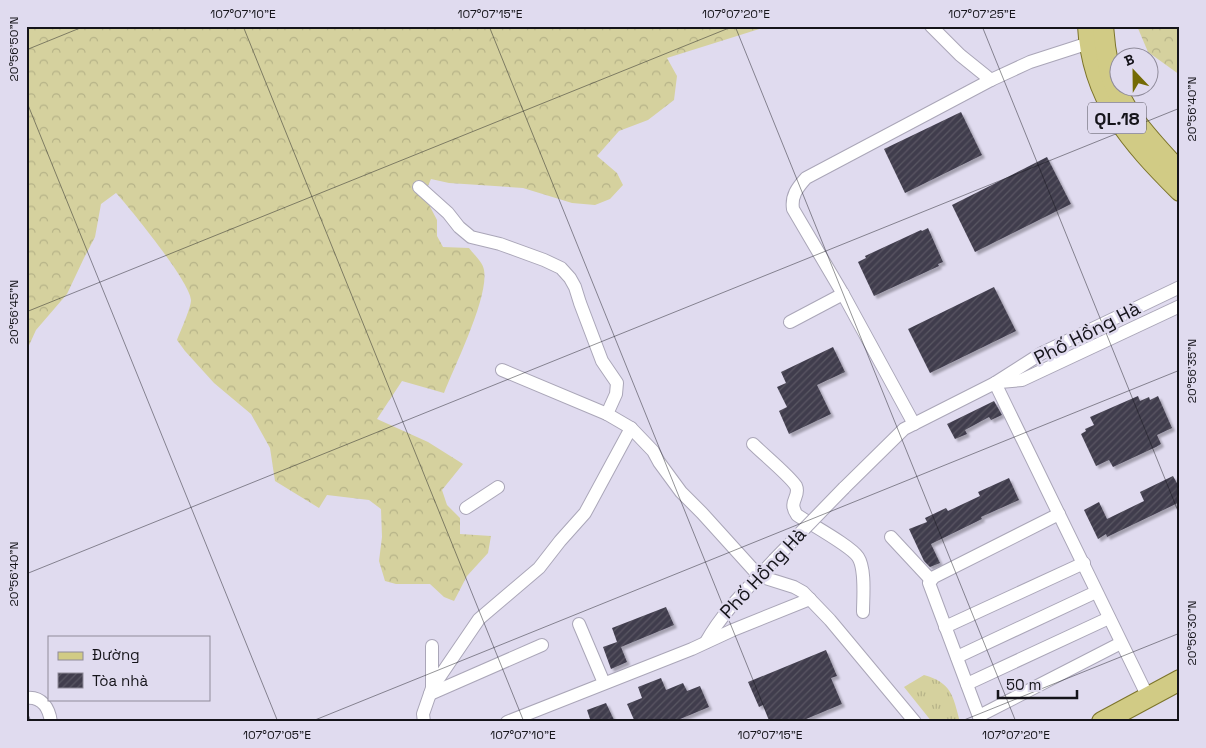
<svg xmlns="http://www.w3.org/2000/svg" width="1206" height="748" viewBox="0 0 1206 748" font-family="'Space Grotesk',sans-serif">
<defs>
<pattern id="forest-crowns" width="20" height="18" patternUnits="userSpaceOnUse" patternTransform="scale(1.25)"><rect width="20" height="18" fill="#d5d19e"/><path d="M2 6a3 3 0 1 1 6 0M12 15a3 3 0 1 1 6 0" fill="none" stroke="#b6b388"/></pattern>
<pattern id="park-tufts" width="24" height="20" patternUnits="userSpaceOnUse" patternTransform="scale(1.25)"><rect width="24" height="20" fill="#d5d19e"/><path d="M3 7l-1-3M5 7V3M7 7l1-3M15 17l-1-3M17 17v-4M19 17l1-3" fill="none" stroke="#b6b388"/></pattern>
<pattern id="building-hatch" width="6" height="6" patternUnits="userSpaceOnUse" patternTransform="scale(1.25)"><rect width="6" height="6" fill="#413d4d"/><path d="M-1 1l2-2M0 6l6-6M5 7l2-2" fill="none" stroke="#595663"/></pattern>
<filter id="shadow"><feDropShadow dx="3" dy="3" stdDeviation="1" flood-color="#0004"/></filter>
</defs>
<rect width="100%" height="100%" fill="#e0dbef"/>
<!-- forest -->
<g fill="url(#forest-crowns)">
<path d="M34 26H769L667 58 677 76 674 100 648 120 619 131 597 156 617 173 623 185 610 199 595 205 572 203 523 188 449 183 431 179 424 195 437 220V236L443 247 469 248C473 254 483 262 484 270 489 297 455 365 444 393L402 381 377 419 428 442 463 464 442 490 447 505 460 518V534L491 536 488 553 467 576 454 601 444 597 430 584H396L385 581 379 561 382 537 381 509 369 500 327 495 319 508 275 481 270 448 251 414 214 383 185 351 177 340C180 332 191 308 191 300 190 282 130 208 116 193L101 204 95 237 84 258 67 294 36 330 26 352V28Z"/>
<path d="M1137 26H1180V75L1148 52Z"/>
</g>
<!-- park -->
<path fill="url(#park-tufts)" d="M924 675C952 683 953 696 960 722H932L904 687Z"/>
<!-- building -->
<g fill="url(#building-hatch)" filter="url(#shadow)">
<path d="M961 112 982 155 905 193 884 149Z"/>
<path d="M1047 157 1071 204 975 252 952 205Z"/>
<path d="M928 228 943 262 938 264 939 266 874 296 858 262 866 258 865 256 921 230 922 231Z"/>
<path d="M994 287 1016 331 930 373 908 329Z"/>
<path d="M833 347 845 372 817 385 831 414 789 434 779 411 787 407 777 387 786 383 781 372Z"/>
<path d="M1138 396 1140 401 1149 397 1150 400 1158 396 1172 428 1157 435 1161 444 1156 447 1113 467 1109 460 1096 466 1081 434 1086 431 1085 429 1094 425 1090 417Z"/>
<path d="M994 401 1002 415 991 420 989 417 965 430 967 434 955 439 947 424Z"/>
<path d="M1173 476 1178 485 1180 484V502L1107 537 1106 534 1098 539 1084 510 1099 502 1107 519 1144 501 1140 492Z"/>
<path d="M1009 478 1019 500 981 517 982 519 931 544 940 563 930 567 924 561 909 529 927 522 925 518 946 508 948 511 980 496 978 492Z"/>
<path d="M666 607 674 625 621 647 627 662 611 669 603 647 617 642 612 628Z"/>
<path d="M826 650 837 676 831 678 842 704 799 722H770L763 705 759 707 748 682Z"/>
<path d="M661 678 666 690 683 683 687 691 700 686 709 707 673 722H635L627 704 642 698 638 687Z"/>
<path d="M606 703 615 722H591L587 710Z"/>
</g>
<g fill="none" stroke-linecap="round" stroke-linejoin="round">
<defs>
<g id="minor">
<path d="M931 26 960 55 991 80"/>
<path d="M419 187 448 213 459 227 471 237 500 244 544 260 561 268 570 278 575 287 580 303 602 361 617 383 616 394 607 414"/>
<path d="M790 322 843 294"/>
<path d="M502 370 607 414 631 428 653 451 659 462 681 492 702 513 759 576 794 587 803 592 830 620 915 722"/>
<path d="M1000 382 1022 380 1180 306"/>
<path d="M995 383 1148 697"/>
<path d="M914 424 843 294 793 209C791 196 797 188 806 178L991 80 1030 62 1089 43"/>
<path d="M753 444C762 453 791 477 796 486 801 497 787 501 797 515 810 524 851 546 858 557 866 569 863 598 863 612"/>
<path d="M844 488 904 429 995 383 1042 353 1180 287"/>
<path d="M466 508 498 487"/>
<path d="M891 537 931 580"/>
<path d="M579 624 604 683"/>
<path d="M945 627 1084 563"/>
<path d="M706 642C724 610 749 587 774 560"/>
<path d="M432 646V688"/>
<path d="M957 657 1096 592"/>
<path d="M967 684 1109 618"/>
<path d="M430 694 542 645"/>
<path d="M26 698C42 696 49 708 51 722"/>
<path d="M979 716 1121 643"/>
<path d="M424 722 423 714 432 688 479 619 539 568 560 541 585 513 631 428"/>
<path d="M507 722 692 649 733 630 810 599"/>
<path d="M981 722 929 583 934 577 1059 514"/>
</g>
<g id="primary">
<path d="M1088 26C1092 99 1131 142 1180 191"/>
<path d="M1103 26C1104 41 1106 55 1109 69 1119 107 1147 137 1173 165"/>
<path d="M1102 722 1180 680"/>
</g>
</defs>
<!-- minor casing -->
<use href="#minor" stroke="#aaa6b8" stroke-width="14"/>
<!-- primary casing -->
<use href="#primary" stroke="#7c742a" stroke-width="22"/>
<!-- minor -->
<use href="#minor" stroke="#fff" stroke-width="12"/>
<!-- primary -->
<use href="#primary" stroke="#d1cb85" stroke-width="20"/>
<defs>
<path id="minor-bridge" d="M774 560 844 488"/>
</defs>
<!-- minor-bridge casing -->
<use href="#minor-bridge" stroke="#aaa6b8" stroke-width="14" stroke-linecap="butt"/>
<!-- minor-bridge -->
<use href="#minor-bridge" stroke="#fff" stroke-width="12"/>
</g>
<!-- ticks -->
<path fill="none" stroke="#15141a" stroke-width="1" stroke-opacity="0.45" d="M243 26 524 722M489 26 770 722M735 26 1016 722M982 26 1180 516M26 50 85 26M26 100 278 722M26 312 734 26M26 574 1180 108M26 709 31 722M310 722 1180 370M959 722 1180 633"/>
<g text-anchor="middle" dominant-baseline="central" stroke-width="5" stroke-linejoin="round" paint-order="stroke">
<!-- shield labels -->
<rect fill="#e0dbef" stroke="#52505a" stroke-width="1" x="1088" y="102.5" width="58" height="31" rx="4"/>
<g font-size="18" font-weight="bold" fill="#15141a">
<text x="1117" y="118">QL.18</text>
</g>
<!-- street labels -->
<g font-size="19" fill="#15141a" stroke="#e0dbef">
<text transform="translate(1087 333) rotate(-27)">Phố Hồng Hà</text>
<text transform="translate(763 573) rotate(-47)">Phố Hồng Hà</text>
</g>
</g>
<!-- border -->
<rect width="1206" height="748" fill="none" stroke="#e0dbef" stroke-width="55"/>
<!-- legend -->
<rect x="48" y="636" width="162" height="65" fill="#e0dbef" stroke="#8f8b9a"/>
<rect x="58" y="652" width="25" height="8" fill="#d1cb85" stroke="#8f8b9a"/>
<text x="92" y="660" font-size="15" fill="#15141a">Đường</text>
<rect x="58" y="673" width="25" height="15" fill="url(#building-hatch)" stroke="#8f8b9a"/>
<text x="92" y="686" font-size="15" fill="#15141a">Tòa nhà</text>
<!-- north arrow -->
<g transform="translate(1134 72) rotate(338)"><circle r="24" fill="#e0dbef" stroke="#8f8b9a"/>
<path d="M0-4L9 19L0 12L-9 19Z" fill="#746b05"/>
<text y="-8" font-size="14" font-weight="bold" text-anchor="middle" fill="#15141a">B</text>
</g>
<!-- scale -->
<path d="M998 690v8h79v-8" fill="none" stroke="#15141a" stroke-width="2.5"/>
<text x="1006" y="690" font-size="15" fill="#15141a" stroke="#e0dbef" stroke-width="4" paint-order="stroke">50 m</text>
<rect x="28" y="28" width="1150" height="692" fill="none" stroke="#15141a" stroke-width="2"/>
<g font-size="12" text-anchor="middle" fill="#15141a">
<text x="243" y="18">107°07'10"E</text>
<text x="490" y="18">107°07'15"E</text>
<text x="736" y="18">107°07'20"E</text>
<text x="982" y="18">107°07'25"E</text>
<text transform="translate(14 49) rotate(-90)" y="4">20°56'50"N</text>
<text transform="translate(1192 109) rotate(-90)" y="4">20°56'40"N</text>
<text transform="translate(14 312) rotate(-90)" y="4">20°56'45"N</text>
<text transform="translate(1192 371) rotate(-90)" y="4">20°56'35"N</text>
<text transform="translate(14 574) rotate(-90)" y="4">20°56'40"N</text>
<text transform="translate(1192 633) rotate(-90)" y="4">20°56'30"N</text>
<text x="277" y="739">107°07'05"E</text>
<text x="523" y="739">107°07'10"E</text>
<text x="770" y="739">107°07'15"E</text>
<text x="1016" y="739">107°07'20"E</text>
</g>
</svg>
